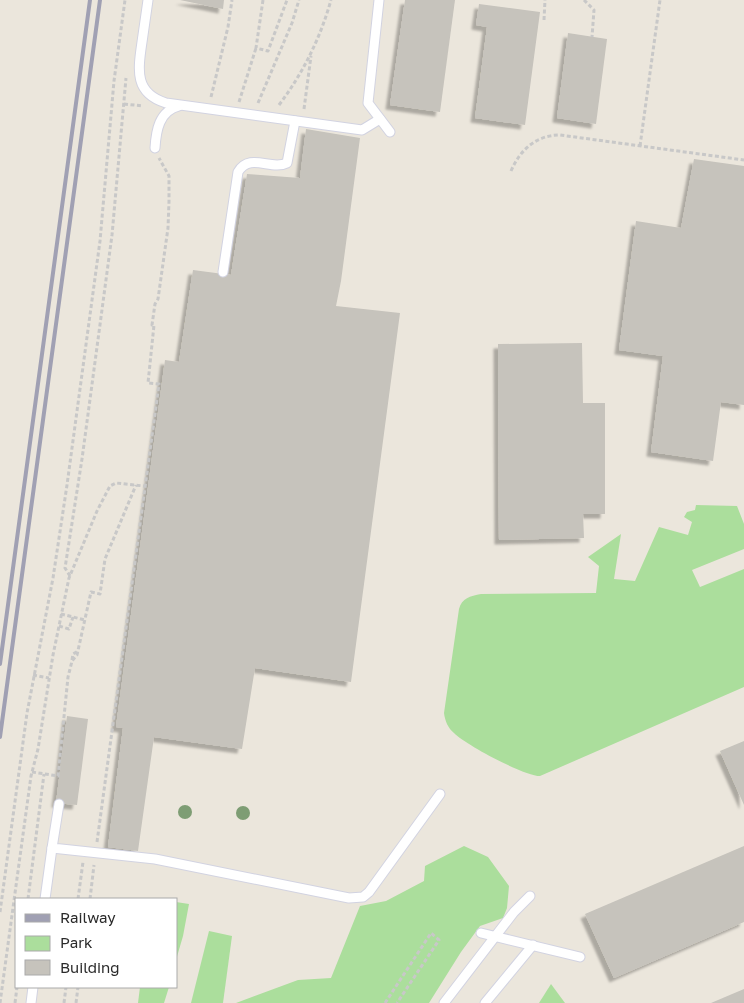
<svg xmlns="http://www.w3.org/2000/svg" width="744" height="1003" viewBox="0 0 744 1003" font-family="'Golos Text',sans-serif">
<defs>
<filter id="shadow"><feDropShadow dx="-4.5" dy="4.5" stdDeviation="1" flood-color="#0004"/></filter>
</defs>
<rect width="100%" height="100%" fill="#ebe6dc"/>
<!-- green -->
<g fill="#abde9c">
<path d="M696 505 737 506 744 524V549L692 570 700 587 744 569V687L540 776C524 776 466 745 454 733 448 728 445 721 444 713L459 609C462 598 470 596 481 594L596 593 599 566 588 557 621 534 614 579 635 581 659 527 688 535 692 522 684 517 687 512 695 510Z"/>
<path d="M464 846 488 857 509 886 507 908 503 918 480 926 461 952 429 1003H236L298 980 331 978 360 906 386 901 424 881 425 866Z"/>
<path d="M176 902 189 904 183 936 176 960Z"/>
<path d="M209 931 232 936 223 1003H191Z"/>
<path d="M551 984 565 1003H539Z"/>
<path d="M140 987H169L164 1003H138Z"/>
</g>
<!-- building -->
<g fill="#c6c3bc" filter="url(#shadow)">
<path d="M180 0H224L223 9Z"/>
<path d="M405 0H455L440 112 390 105Z"/>
<path d="M479 4 540 12 525 125 475 118 487 27 476 25Z"/>
<path d="M568 33 607 39 596 124 557 118Z"/>
<path d="M306 129 360 138 341 281 336 306 400 313 351 682 255 668 242 749 154 737 138 851 108 847 123 728 116 727 165 360 179 362 193 270 231 275 247 174 300 178Z"/>
<path d="M694 159 744 166V405L721 402 713 461 651 452 663 356 619 350 636 221 681 228Z"/>
<path d="M582 343 583 403H605V514H583L584 538 499 540 498 344Z"/>
<path d="M67 716 88 719 77 805 56 803Z"/>
<path d="M744 741V805L720 751Z"/>
<path d="M744 846V922L614 978 585 914Z"/>
<path d="M744 989V1003H711Z"/>
</g>
<g fill="none" stroke-linecap="round" stroke-linejoin="round">
<defs>
<g id="service">
<path d="M148 0C146 14 144 28 142 42 138 70 134 93 166 103L362 130 380 119"/>
<path d="M379 0 368 103 390 132"/>
<path d="M155 148C156 131 159 111 179 106"/>
<path d="M223 272 238 172C250 152 271 171 287 163L295 121"/>
<path d="M59 804 52 848 155 859 349 898 363 897 369 892 440 794"/>
<path d="M45 899 52 848"/>
<path d="M481 933 580 957"/>
<path d="M31 1003 33 987"/>
<path d="M444 1003 514 912 530 896"/>
<path d="M485 1003 533 945"/>
</g>
</defs>
<!-- service casing -->
<use href="#service" stroke="#d2d3e1" stroke-width="11"/>
<!-- path -->
<g stroke="#c8c8c8" stroke-width="3" stroke-dasharray="4 2.5" stroke-linecap="butt">
<path d="M263 0 256 48 268 51 287 0"/>
<path d="M584 0 594 10 592 37"/>
<path d="M544 20 545 0"/>
<path d="M211 97 228 27 232 0"/>
<path d="M239 102 256 48"/>
<path d="M258 103 292 23 299 0"/>
<path d="M124 104 143 106"/>
<path d="M279 105C303 73 320 39 331 0"/>
<path d="M304 109 311 56"/>
<path d="M640 146 660 0"/>
<path d="M511 171C520 150 536 135 560 135L744 160"/>
<path d="M70 576 65 568 82 459 112 235 126 78"/>
<path d="M61 614 85 620"/>
<path d="M59 626 69 629 73 617"/>
<path d="M72 660 73 654 78 651"/>
<path d="M33 675 49 678"/>
<path d="M32 772 58 776 68 677 72 661 77 655 91 592 100 594 105 559 136 485"/>
<path d="M97 842 159 384 148 383 154 325H152L155 304 158 299 168 228 169 202V176L159 158"/>
<path d="M28 899 44 774"/>
<path d="M78 899 83 862"/>
<path d="M90 899 94 865"/>
<path d="M0 912 27 713 53 578 67 485 100 241 114 81 125 0"/>
<path d="M0 1003 31 776 38 749 53 655 69 578 97 511 110 486 116 483 144 486"/>
<path d="M15 1003 17 987"/>
<path d="M64 1003 66 987"/>
<path d="M76 1003 78 987"/>
<path d="M385 1003 431 933 439 940 397 1003"/>
</g>
<!-- service -->
<use href="#service" stroke="#fff" stroke-width="9"/>
<!-- rail -->
<g stroke="#a0a0b3" stroke-width="4">
<path d="M0 664 90 0"/>
<path d="M0 737 100 0"/>
</g>
</g>
<!-- trees -->
<g fill="#7e9d74">
<circle cx="185" cy="812" r="7"/>
<circle cx="243" cy="813" r="7"/>
</g>
<!-- legend -->
<rect x="15" y="898" width="162" height="90" fill="#ffffff" stroke="#aaaaaa"/>
<rect x="25" y="914" width="25" height="8" fill="#a0a0b3" stroke="#aaaaaa"/>
<text x="60" y="923" font-size="15" fill="#2a2a2a">Railway</text>
<rect x="25" y="936" width="25" height="15" fill="#abde9c" stroke="#aaaaaa"/>
<text x="60" y="948" font-size="15" fill="#2a2a2a">Park</text>
<rect x="25" y="960" width="25" height="15" fill="#c6c3bc" stroke="#aaaaaa"/>
<text x="60" y="973" font-size="15" fill="#2a2a2a">Building</text>
</svg>
